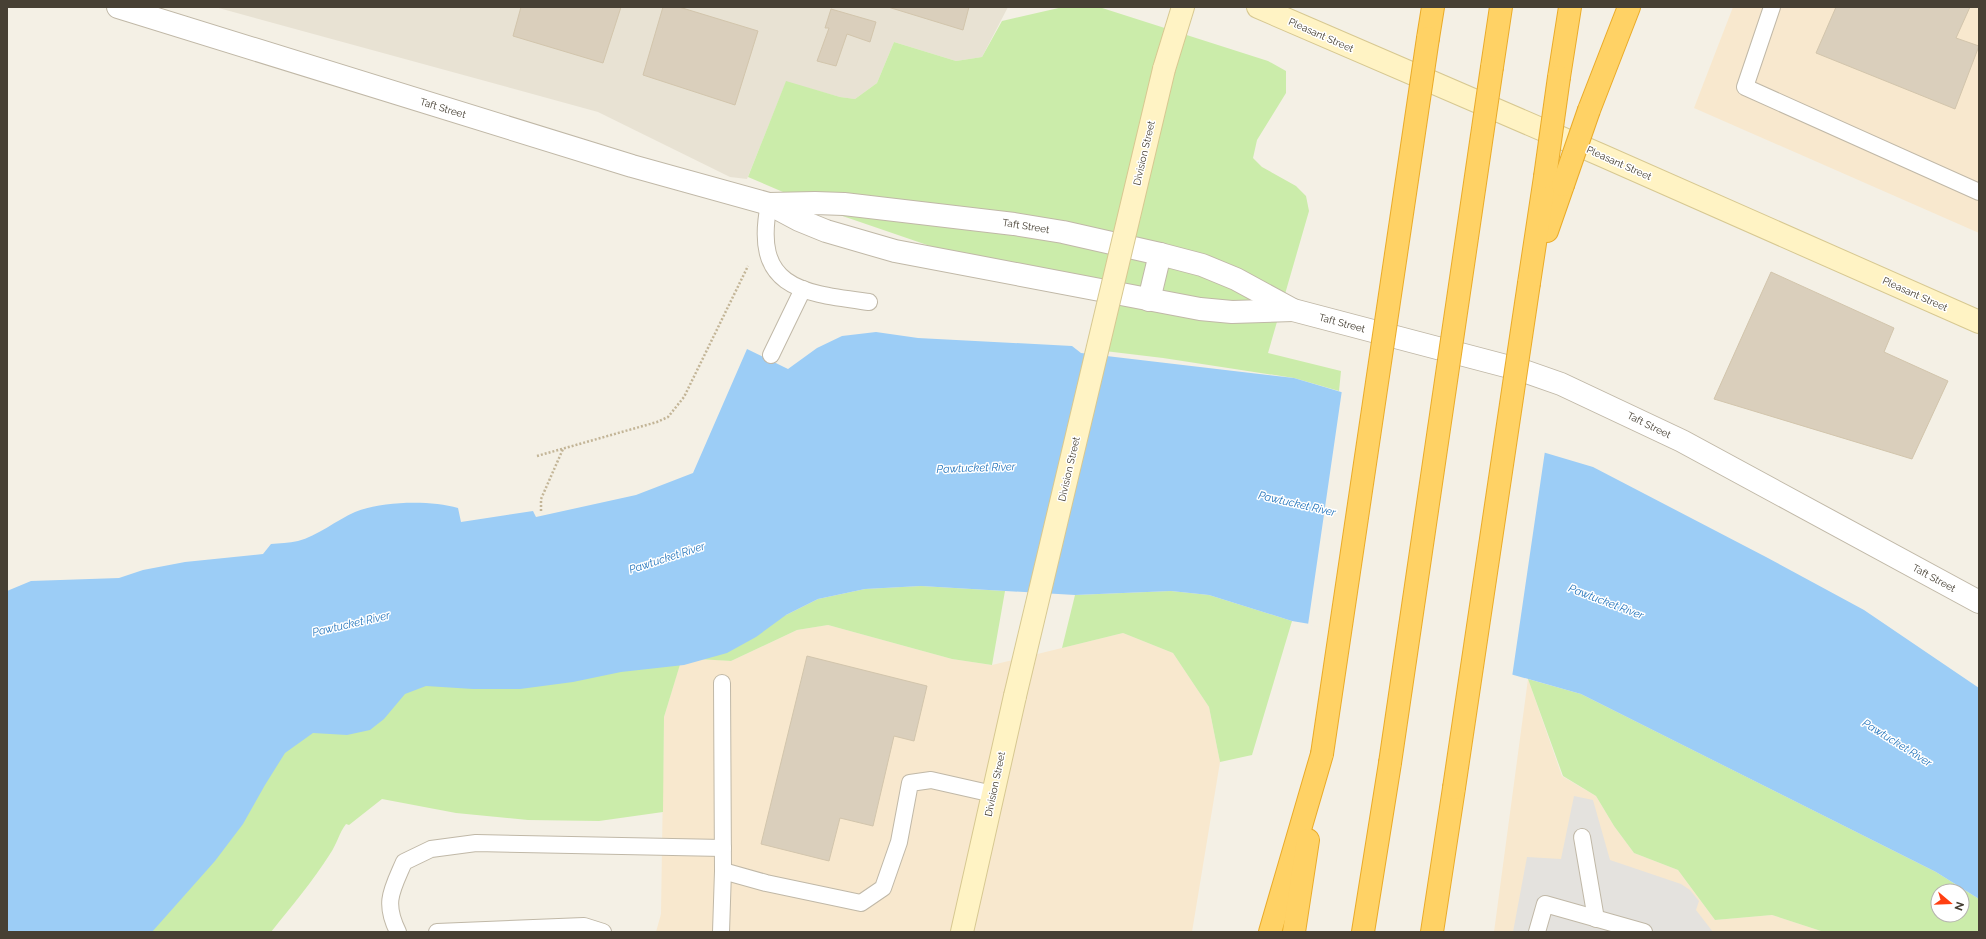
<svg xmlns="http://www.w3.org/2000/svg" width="1986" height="939" viewBox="0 0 1986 939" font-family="Raleway,sans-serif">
<rect width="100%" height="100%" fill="#f4f0e5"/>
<!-- residential -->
<path fill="#e8e2d3" d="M215 7H1008L982 57 956 61 894 42 877 83 855 99 840 97 786 82 747 179 730 177 598 112Z"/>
<!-- commercial -->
<g fill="#f8e8ce">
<path d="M1733 7H1979V233L1694 108Z"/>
<path d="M828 625 952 659 992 665 1123 633 1173 653 1209 707 1220 762 1192 932H656L661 914 664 717 682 657 731 661 797 630Z"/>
<path d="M1528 679 1562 776 1596 796 1614 826 1634 853 1678 870 1715 920 1772 915 1824 932H1494Z"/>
</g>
<!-- green -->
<g fill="#cbecaa" fill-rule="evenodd">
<path d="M1063 7H1099L1268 61 1286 71V93L1257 140 1253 158 1262 167 1296 186 1306 196 1309 211 1268 353 1341 371 1339 391 1294 378 1163 358 1088 349 1098 305 1095 295 1041 284 825 210 748 177 786 81 840 97 855 99 877 83 894 42 956 61 982 57 1002 21Z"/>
<path d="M921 586 1005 591 992 665 952 659 828 625 797 630 731 661 682 658 664 717 663 812 599 821 528 820 456 813 382 799 349 825 346 824C339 833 337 844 330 854 313 881 291 907 271 932H98L328 701 786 615 818 599 865 589Z"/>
<path d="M1171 591 1209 595 1292 621 1252 755 1220 762 1209 707 1173 653 1123 633 1062 648 1075 595Z"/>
<path d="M1528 679 1581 694 1936 872 1979 899V932H1824L1772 915 1715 920 1678 870 1634 853 1614 826 1596 796 1563 776ZM1938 891H1962V915H1938Z"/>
</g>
<!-- parking -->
<path fill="#e4e2de" d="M1574 796 1593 800 1610 860 1681 884 1690 890 1699 901 1696 910 1713 932H1513L1527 857 1561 859Z"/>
<!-- water -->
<path fill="#9ccdf6" d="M876 332 918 338 1072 346 1081 353 1294 378 1593 467 1766 557 1864 610 1979 688V899L1936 872 1581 694 1369 634 1292 621 1209 595 1171 591 1075 595 921 586 865 589 818 599 786 615 756 637 727 653 684 665 621 672 573 682 520 689H473L426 686 405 694 384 719 370 730 347 735 313 733 285 753 265 785 243 824 215 861 152 932H7V591L31 581 119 578 143 570 185 562 263 554 271 544C279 543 289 543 298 541 317 536 337 520 355 512 383 501 430 500 458 508L461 522 533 511 536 517 636 495 693 473 747 349 788 369 817 348 842 336Z"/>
<!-- pier -->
<path fill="#f4f0e5" d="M1342 390 1545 451 1512 677 1368 635 1308 625Z"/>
<!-- building -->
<g fill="#dacfbc" stroke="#d2c5ac">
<path d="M521 7H621L603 63 513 36Z"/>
<path d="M663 7H679L758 31 735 105 643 75Z"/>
<path d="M888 7H969L963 30Z"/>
<path d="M1836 7H1970L1956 38 1979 46 1955 109 1816 53Z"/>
<path d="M831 9 876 22 870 42 847 34 836 66 817 61 829 28H825Z"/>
<path d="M1771 272 1894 328 1884 352 1948 381 1912 459 1714 399Z"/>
<path d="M807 656 927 686 914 741 894 736 873 826 840 818 829 861 761 844Z"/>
</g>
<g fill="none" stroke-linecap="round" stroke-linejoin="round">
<defs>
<g id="service">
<path d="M1772 7 1745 87 1979 192"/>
<path d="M769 204C752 289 802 293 869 302"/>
<path d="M771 355 803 289"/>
<path d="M1582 837 1596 919"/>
<path d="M723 871 766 883 861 903 883 888 899 842 910 783 931 780 993 794"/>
<path d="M398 932C383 902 392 890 404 862L431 849 476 843 723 848"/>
<path d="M437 932 584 926 603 932"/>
<path d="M721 932 723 871 722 683"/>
<path d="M1537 932 1545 904 1644 932"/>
</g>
<g id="tertiary">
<path d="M118 7 632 166 769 204 799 220 826 231 895 251 1200 309 1232 312 1293 310"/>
<path d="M769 204 815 203 844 204 1014 224 1063 232 1160 254 1202 265 1236 279 1293 310 1521 370 1561 384 1682 441 1979 602"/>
<path d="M1149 300 1160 254"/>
</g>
<g id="secondary">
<path d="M1258 7 1601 155 1979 322"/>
<path d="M1164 69 1183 7"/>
<path d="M962 932 1015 696"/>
</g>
<g id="motorway">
<path d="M1428 38 1433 7"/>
<path d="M1492 67 1501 7"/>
<path d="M1559 77 1570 7"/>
<path d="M1589 110 1629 7"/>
<path d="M1547 231 1563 185"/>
<path d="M1529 283 1545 177"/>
<path d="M1270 932 1322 754"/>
<path d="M1294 932 1308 840"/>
<path d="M1363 932 1390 763"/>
<path d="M1432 932 1454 788"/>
</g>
</defs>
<!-- service casing -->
<use href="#service" stroke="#c0b8a7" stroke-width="18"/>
<!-- tertiary casing -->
<use href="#tertiary" stroke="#c0b8a7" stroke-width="24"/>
<!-- secondary casing -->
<use href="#secondary" stroke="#d7c891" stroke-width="24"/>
<!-- motorway casing -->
<use href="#motorway" stroke="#eaab29" stroke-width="24"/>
<!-- path -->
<g stroke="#c3b597" stroke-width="2.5" stroke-dasharray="2 2" stroke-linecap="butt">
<path d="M537 456 657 422 668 417 684 397 748 266"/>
<path d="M541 511V499L563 449"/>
</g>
<!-- service -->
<use href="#service" stroke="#fff" stroke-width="16"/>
<!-- tertiary -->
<use href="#tertiary" stroke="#fff" stroke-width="22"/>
<!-- secondary -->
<use href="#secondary" stroke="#fff3c4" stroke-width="22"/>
<!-- motorway -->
<use href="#motorway" stroke="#ffd265" stroke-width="22"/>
<defs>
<path id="secondary-bridge" d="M1015 696 1164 69"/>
<g id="motorway-bridge">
<path d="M1545 177 1559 77"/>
<path d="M1563 185 1589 110"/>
<path d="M1322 754 1428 38"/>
<path d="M1390 763 1492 67"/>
<path d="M1454 788 1529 283"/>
</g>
</defs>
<!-- secondary-bridge casing -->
<use href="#secondary-bridge" stroke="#d7c891" stroke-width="24" stroke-linecap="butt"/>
<!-- motorway-bridge casing -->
<use href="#motorway-bridge" stroke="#eaab29" stroke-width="24" stroke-linecap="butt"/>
<!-- secondary-bridge -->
<use href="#secondary-bridge" stroke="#fff3c4" stroke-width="22"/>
<!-- motorway-bridge -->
<use href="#motorway-bridge" stroke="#ffd265" stroke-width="22"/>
</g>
<g text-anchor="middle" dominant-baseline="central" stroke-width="3" stroke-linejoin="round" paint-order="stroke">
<!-- street labels -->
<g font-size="10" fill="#474034" stroke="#fff">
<text transform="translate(1321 35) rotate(24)">Pleasant Street</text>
<text transform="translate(443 108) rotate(17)">Taft Street</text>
<text transform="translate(1144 153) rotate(-77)">Division Street</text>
<text transform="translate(1619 163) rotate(24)">Pleasant Street</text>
<text transform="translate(1026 226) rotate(9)">Taft Street</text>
<text transform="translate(1915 294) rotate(24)">Pleasant Street</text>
<text transform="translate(1342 323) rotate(15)">Taft Street</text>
<text transform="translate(1649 425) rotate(26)">Taft Street</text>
<text transform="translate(1069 469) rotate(-77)">Division Street</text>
<text transform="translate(1934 578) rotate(28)">Taft Street</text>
<text transform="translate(995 784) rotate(-78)">Division Street</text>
</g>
<!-- water labels -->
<g font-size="11" font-style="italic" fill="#2475bc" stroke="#fff">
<text transform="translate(976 468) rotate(-2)">Pawtucket River</text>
<text transform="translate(1297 504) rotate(13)">Pawtucket River</text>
<text transform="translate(667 558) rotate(-18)">Pawtucket River</text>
<text transform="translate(1606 602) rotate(21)">Pawtucket River</text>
<text transform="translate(351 624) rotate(-13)">Pawtucket River</text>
<text transform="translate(1897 743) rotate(32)">Pawtucket River</text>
</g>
</g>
<!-- border -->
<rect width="1986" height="939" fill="none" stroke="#474034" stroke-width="16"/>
<!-- north arrow -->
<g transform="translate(1950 903) rotate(109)"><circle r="19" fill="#ffffff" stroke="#b5b3ae"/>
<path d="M0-3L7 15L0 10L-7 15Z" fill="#ff3f11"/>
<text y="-6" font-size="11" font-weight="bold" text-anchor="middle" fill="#474034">N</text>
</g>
</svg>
